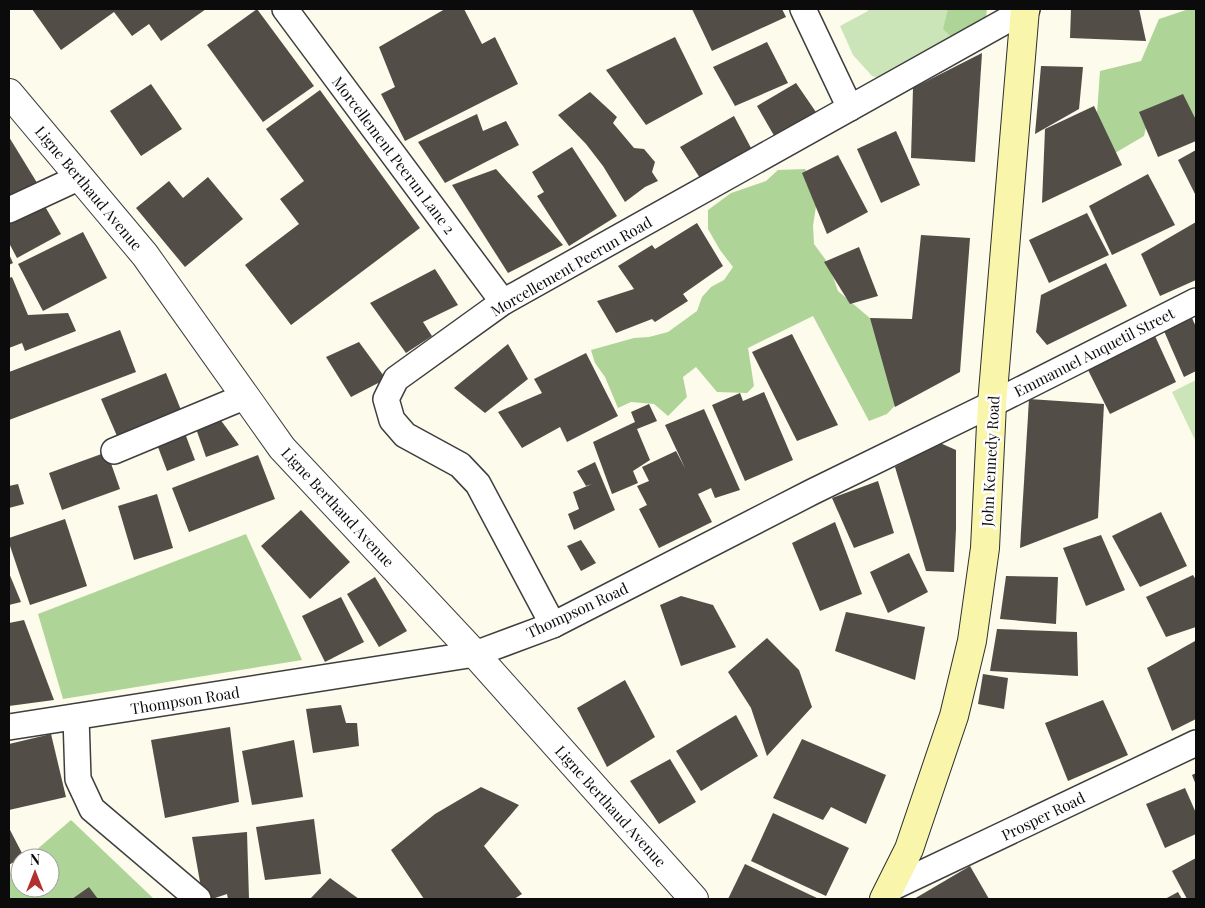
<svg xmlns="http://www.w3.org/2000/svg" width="1205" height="908" viewBox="0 0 1205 908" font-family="'Playfair Display',serif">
<rect width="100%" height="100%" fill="#fdfbeb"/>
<!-- green -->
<g fill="#cce5b8">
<path d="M867 9H964L957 32 889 81 872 76 853 55 840 26 868 11Z"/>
<path d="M1196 380V442L1172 392Z"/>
</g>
<!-- forest -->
<g fill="#afd498">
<path d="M948 9H987L985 26 955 40 943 29Z"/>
<path d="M1189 9H1196V132L1176 136 1150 110 1144 136 1110 156 1097 114 1100 71 1141 61 1159 19Z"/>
<path d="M805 169 819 186 813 226 814 244 828 263 838 291 904 347 905 395 887 414 869 421 813 316 748 348 754 386 747 393 717 392 696 367 683 377 687 397 668 416 654 404 631 402 618 408 605 377 595 363 591 350 634 338 649 337 668 332 697 311 702 297 711 287 724 280 733 267 720 250 708 229V210L731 193 766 181 778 170Z"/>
<path d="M246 534 302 660 63 699 38 614Z"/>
<path d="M71 820 154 899H9V874L20 864V888H50V858H27Z"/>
</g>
<!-- building -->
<g fill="#534d48">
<path d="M32 9H206L161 41 149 24 132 36 114 12 61 50Z"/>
<path d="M257 9 314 86 263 122 207 45Z"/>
<path d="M445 9H464L482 44 495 37 518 84 405 141 381 94 395 87 379 47Z"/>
<path d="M692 9H782L786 17 712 51Z"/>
<path d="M1071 9H1139L1146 41 1070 38Z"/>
<path d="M675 37 703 94 646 125 606 70Z"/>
<path d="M767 42 788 83 735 106 713 67Z"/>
<path d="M982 53 975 162 911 158 913 88Z"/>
<path d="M1041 66 1083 67 1079 109 1035 134Z"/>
<path d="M796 83 818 115 776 139 757 106Z"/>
<path d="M151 84 182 129 141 156 110 111Z"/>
<path d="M320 90 420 228 291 325 245 265 299 224 280 199 304 181 266 129Z"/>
<path d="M590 92 617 117 613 123 634 148 644 149 655 162 652 172 658 181 645 187 625 202 603 166 586 144 558 115Z"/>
<path d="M1183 94 1196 120V141L1158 157 1139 112Z"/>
<path d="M1094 106 1122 165 1042 203 1045 129Z"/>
<path d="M477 114 483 131 506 121 519 145 445 183 418 142Z"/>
<path d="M734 116 751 148 700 178 680 147Z"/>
<path d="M896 131 920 185 881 203 857 149Z"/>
<path d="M9 137 39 186 9 196Z"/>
<path d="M572 147 617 216 569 246 537 196 544 192 532 172Z"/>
<path d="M1196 150V196L1178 160Z"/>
<path d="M838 155 868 212 827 234 802 173Z"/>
<path d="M496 169 563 245 508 273 452 185Z"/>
<path d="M1148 174 1175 225 1112 255 1089 206Z"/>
<path d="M208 177 243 219 185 267 136 208 169 181 183 198Z"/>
<path d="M43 203 61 234 17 258 9 243V221Z"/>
<path d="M1087 213 1109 255 1049 283 1029 240Z"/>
<path d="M1196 222V280L1160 296 1141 254Z"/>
<path d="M697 223 723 266 683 294 688 301 655 322 652 319 616 333 597 301 634 289 618 266 652 245 655 249Z"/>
<path d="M83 232 107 278 43 311 18 264Z"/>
<path d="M921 235 970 238 960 372 895 407 870 318 912 319Z"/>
<path d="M859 247 878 296 850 304 824 262Z"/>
<path d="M9 254 13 263 9 265Z"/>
<path d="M1106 263 1127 306 1047 345 1036 332 1041 295Z"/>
<path d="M435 269 458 305 423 322 432 336 406 353 370 303Z"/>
<path d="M12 277 28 315 68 313 76 331 25 351 22 343 9 348V278Z"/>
<path d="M1192 318 1196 327V371L1184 377 1164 331Z"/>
<path d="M120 330 136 372 9 420V372Z"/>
<path d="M792 334 838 425 797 441 752 352Z"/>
<path d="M1155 336 1176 382 1110 414 1088 370Z"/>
<path d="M359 342 386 379 351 397 326 357Z"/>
<path d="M508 344 528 379 485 413 454 388Z"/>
<path d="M586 353 618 416 567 442 560 427 522 448 498 412 542 393 534 379Z"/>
<path d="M166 373 181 410 117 436 101 399Z"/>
<path d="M764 392 793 460 745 481 712 405 740 393 743 401Z"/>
<path d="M1029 399 1104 404 1098 518 1020 548Z"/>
<path d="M649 404 657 421 637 429 650 460 633 471 638 483 612 494 593 442 635 422 631 412Z"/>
<path d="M704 409 740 490 715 498 711 488 698 494 712 522 659 548 639 509 647 505 637 486 649 481 642 467 676 451 685 468 665 425Z"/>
<path d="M217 415 239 445 206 457 194 423Z"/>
<path d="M183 428 195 460 167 471 155 439Z"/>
<path d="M940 443 956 450V529L954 572 926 571 895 467Z"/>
<path d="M107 452 120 489 62 510 49 473Z"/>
<path d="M258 455 275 499 189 532 172 488Z"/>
<path d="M595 462 615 510 574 530 568 514 579 509 573 492 592 484 586 486 577 471Z"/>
<path d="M878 481 894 533 854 548 832 498Z"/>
<path d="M18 484 24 504 9 508V486Z"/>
<path d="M157 494 173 548 134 560 118 506Z"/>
<path d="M301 510 350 562 310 599 261 546Z"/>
<path d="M1161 512 1187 566 1140 587 1112 536Z"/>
<path d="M65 519 87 586 30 605 9 543V538Z"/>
<path d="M835 522 862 594 820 611 792 543Z"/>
<path d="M1101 535 1125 590 1086 606 1063 548Z"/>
<path d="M581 540 596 563 581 571 567 546Z"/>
<path d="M909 553 928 592 888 613 870 572Z"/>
<path d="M9 573 21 602 9 605Z"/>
<path d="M1193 575 1196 580V627L1166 637 1146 597Z"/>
<path d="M1006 576 1058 577 1056 624 1000 619Z"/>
<path d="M375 577 407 631 379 647 347 594Z"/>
<path d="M681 596 713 605 736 647 681 666 660 605Z"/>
<path d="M341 597 364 642 325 662 302 616Z"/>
<path d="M846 612 925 627 915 680 835 651Z"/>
<path d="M24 620 54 700 9 706V623Z"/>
<path d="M997 629 1077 632 1078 676 990 671Z"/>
<path d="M767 638 799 670 812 707 767 756 751 708 728 672Z"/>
<path d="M1195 641 1196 645V719L1172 731 1147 668Z"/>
<path d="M983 674 1008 678 1004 709 978 704Z"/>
<path d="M625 680 655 737 607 767 577 708Z"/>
<path d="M1103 700 1128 755 1068 781 1045 723Z"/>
<path d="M341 705 346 723H357L359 746 313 753 306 709Z"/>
<path d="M736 715 758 756 701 791 676 751Z"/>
<path d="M230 727 239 802 165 818 151 740Z"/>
<path d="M51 734 66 797 9 810V744Z"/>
<path d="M802 739 886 775 866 824 831 807 823 820 773 798Z"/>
<path d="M294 740 303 797 252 805 242 751Z"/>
<path d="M670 759 696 802 659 824 630 781Z"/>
<path d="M1196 773V785L1192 775Z"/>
<path d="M481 787 519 805 484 846 522 894 514 899H424L391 850 435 814Z"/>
<path d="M1185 788 1196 813V834L1165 848 1146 804Z"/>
<path d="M773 813 849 848 826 896 751 861Z"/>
<path d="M314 819 321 874 265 880 256 827Z"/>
<path d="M9 828 24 857 20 858 9 865Z"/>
<path d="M247 832 249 899H228L227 894 212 899H203L192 837Z"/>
<path d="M1196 858V899H1187L1172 871Z"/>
<path d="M745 864 819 899H728Z"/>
<path d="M970 866 989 899H914Z"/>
<path d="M330 878 359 899H310Z"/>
<path d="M89 887 98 899H72Z"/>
<path d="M1178 892 1182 899H1165Z"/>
</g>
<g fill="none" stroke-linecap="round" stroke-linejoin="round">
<defs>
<g id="minor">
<path d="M285 9 503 302"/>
<path d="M803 9 850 108"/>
<path d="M9 210 80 177"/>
<path d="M114 451 246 396"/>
<path d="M553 625 478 484 460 465 405 435 392 420 386 399 396 379 503 302 1027 9"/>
<path d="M76 717 78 779 92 809 198 899"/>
<path d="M9 727 475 654 553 625 812 492 992 404 1196 301"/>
<path d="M889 889 1196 743"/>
</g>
<path id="tertiary" d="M9 93 145 255 282 448 475 654 694 899"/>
<path id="secondary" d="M884 899 909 849 954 716 972 641 985 548 992 404 1025 9"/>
</defs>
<!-- minor casing -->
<use href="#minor" stroke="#3e3e3e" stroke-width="28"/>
<!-- tertiary casing -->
<use href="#tertiary" stroke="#3e3e3e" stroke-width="30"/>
<!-- secondary casing -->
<use href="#secondary" stroke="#2d2d2d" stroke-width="30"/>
<!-- minor -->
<use href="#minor" stroke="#fff" stroke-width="25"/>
<!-- tertiary -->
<use href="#tertiary" stroke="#fff" stroke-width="28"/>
<!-- secondary -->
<use href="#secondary" stroke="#f9f5aa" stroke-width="28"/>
</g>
<g text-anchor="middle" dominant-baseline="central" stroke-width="5" stroke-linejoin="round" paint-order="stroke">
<!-- street labels -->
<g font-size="15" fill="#0b0b0b" stroke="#fff">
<text transform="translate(394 155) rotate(53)">Morcellement Peerun Lane 2</text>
<text transform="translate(89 188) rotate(50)">Ligne Berthaud Avenue</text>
<text transform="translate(571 266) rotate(-30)">Morcellement Peerun Road</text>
<text transform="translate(1094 352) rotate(-27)">Emmanuel Anquetil Street</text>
<text transform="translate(990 461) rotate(-87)">John Kennedy Road</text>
<text transform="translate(338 507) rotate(47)">Ligne Berthaud Avenue</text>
<text transform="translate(577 610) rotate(-25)">Thompson Road</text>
<text transform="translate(185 700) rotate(-9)">Thompson Road</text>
<text transform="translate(611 806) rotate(48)">Ligne Berthaud Avenue</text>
<text transform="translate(1043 816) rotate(-26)">Prosper Road</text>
</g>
</g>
<!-- border -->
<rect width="1205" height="908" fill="none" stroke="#0b0b0b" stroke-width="20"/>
<!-- north arrow -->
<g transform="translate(35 873)"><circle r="24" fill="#ffffff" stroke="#9d9d9d"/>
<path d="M0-4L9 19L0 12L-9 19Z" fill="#b0312e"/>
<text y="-8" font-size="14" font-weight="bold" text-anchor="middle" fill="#0b0b0b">N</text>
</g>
</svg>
